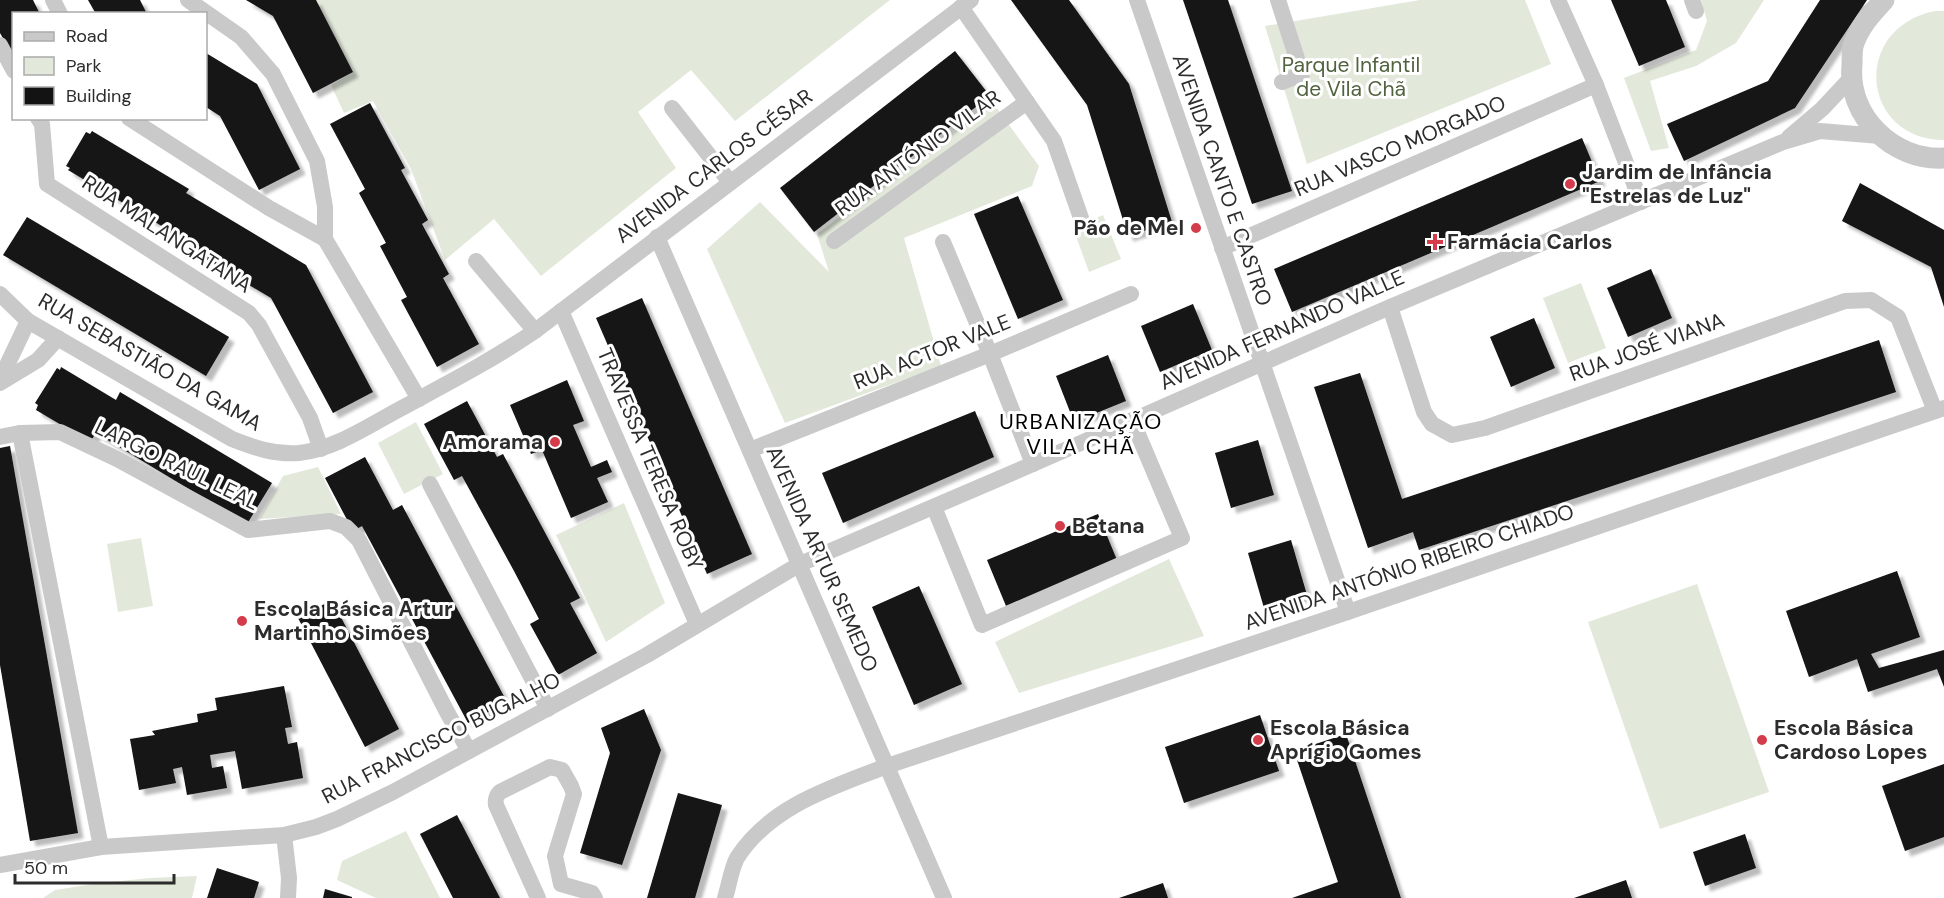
<svg xmlns="http://www.w3.org/2000/svg" width="1944" height="898" viewBox="0 0 1944 898" font-family="'DM Sans',sans-serif">
<defs>
<filter id="shadow"><feDropShadow dx="5.5" dy="5.5" stdDeviation="1.5" flood-color="#0004"/></filter>
</defs>
<rect width="100%" height="100%" fill="#fff"/>
<!-- green -->
<g fill="#e2e9db">
<path d="M316 0H890L735 121 691 70 638 112 676 168 541 276 494 219 445 260 411 169 373 101 344 113 331 85 353 72Z"/>
<path d="M1420 0H1525L1551 64 1307 164 1265 26Z"/>
<path d="M1701 0H1764L1736 43 1696 66 1650 81 1669 148 1651 151 1624 78 1696 50 1707 21Z"/>
<path d="M1935 11H1944V140C1861 140 1850 28 1935 11Z"/>
<path d="M993 103 1039 166 1032 186 904 238 941 366 785 423 707 249 760 202 829 272 817 234Z"/>
<path d="M1103 215 1121 259 1089 272 1073 228Z"/>
<path d="M1581 283 1606 348 1568 363 1543 298Z"/>
<path d="M416 422 443 474 404 494 378 443Z"/>
<path d="M318 467 341 514 259 519 283 476Z"/>
<path d="M624 503 665 603 606 642 556 535Z"/>
<path d="M141 538 153 606 118 612 107 544Z"/>
<path d="M1169 559 1204 636 1019 693 995 642Z"/>
<path d="M1697 584 1769 792 1660 829 1588 622Z"/>
<path d="M406 831 440 898H376L337 880 342 861Z"/>
<path d="M197 876 192 898H43L55 890 93 884 149 878Z"/>
</g>
<!-- building -->
<g fill="#131313" filter="url(#shadow)">
<path d="M0 0H33L40 14H14V58L0 33Z"/>
<path d="M88 0H140L147 14H96Z"/>
<path d="M246 0H316L353 72 313 93 273 16Z"/>
<path d="M1011 0H1069L1129 84 1172 222 1128 236 1087 105Z"/>
<path d="M1183 0H1228L1292 191 1252 204Z"/>
<path d="M1611 0H1666L1685 47 1639 66Z"/>
<path d="M1820 0H1867L1795 108 1684 161 1667 124 1768 81Z"/>
<path d="M955 51 990 96 814 232 780 188Z"/>
<path d="M206 53 257 84 300 169 259 190 220 116 206 107Z"/>
<path d="M370 103 405 168 401 170 428 220 422 224 449 274 443 278 479 344 437 367 401 300 407 297 380 246 386 243 359 193 365 189 330 124Z"/>
<path d="M92 131 189 189 186 193 306 265 373 392 333 413 271 298 162 233 165 228 68 170 70 168 66 166 86 132 90 134Z"/>
<path d="M1582 138 1600 181 1292 312 1274 269Z"/>
<path d="M1860 183 1944 230V307L1931 267 1842 221Z"/>
<path d="M1018 196 1063 300 1018 319 974 214Z"/>
<path d="M27 217 229 337 206 376 3 255Z"/>
<path d="M1651 269 1672 318 1628 337 1607 288Z"/>
<path d="M642 298 752 554 707 574 596 318Z"/>
<path d="M1193 304 1212 350 1160 372 1141 326Z"/>
<path d="M1534 318 1555 368 1511 387 1490 337Z"/>
<path d="M1879 340 1896 392 1419 550 1413 532 1368 548 1314 387 1360 373 1402 499Z"/>
<path d="M1108 355 1126 401 1074 422 1056 376Z"/>
<path d="M61 367 116 400 120 392 272 483 247 524 96 433 90 442 36 410 38 405 35 403 57 368 60 370Z"/>
<path d="M567 380 584 421 573 425 591 467 607 460 612 472 597 478 608 502 571 518 542 450 531 454 510 405Z"/>
<path d="M467 401 497 457 503 454 580 598 570 603 597 653 558 675 530 624 539 619 514 571 462 476 454 480 424 424Z"/>
<path d="M975 411 994 457 843 523 822 473Z"/>
<path d="M1258 440 1274 495 1231 508 1215 453Z"/>
<path d="M10 446 78 833 30 841 0 665V448Z"/>
<path d="M365 457 393 510 402 505 507 702 468 723 362 526 353 531 325 478Z"/>
<path d="M1098 514 1117 560 1006 606 987 560Z"/>
<path d="M1291 540 1307 595 1264 608 1248 553Z"/>
<path d="M1897 571 1920 637 1871 654 1879 668 1944 650V687L1937 669 1868 692 1857 659 1809 677 1786 611Z"/>
<path d="M919 586 962 684 914 705 872 607Z"/>
<path d="M332 600 399 729 365 747 298 618Z"/>
<path d="M284 686 292 727 285 728 288 744 297 742 303 778 242 789 235 751 210 755 212 768 223 766 227 788 187 795 182 767 173 769 176 783 139 790 130 739 155 735 152 731 198 722 197 714 217 710 215 698Z"/>
<path d="M644 709 661 750 622 865 580 853 610 753 601 728Z"/>
<path d="M1260 715 1279 771 1184 803 1165 747Z"/>
<path d="M1346 734 1401 898H1292L1338 882 1294 751Z"/>
<path d="M1944 764V837L1905 851 1882 786Z"/>
<path d="M678 793 722 805 695 898H647Z"/>
<path d="M457 815 500 898H453L420 834Z"/>
<path d="M1745 834 1756 868 1705 886 1693 852Z"/>
<path d="M217 868 259 882 254 898H207Z"/>
<path d="M1626 880 1632 898H1574Z"/>
<path d="M1163 883 1168 898H1119Z"/>
<path d="M325 889 352 897V898H323Z"/>
</g>
<g fill="none" stroke-linecap="round" stroke-linejoin="round">
<!-- minor -->
<g stroke="#c9c9c9" stroke-width="16">
<path d="M53 0 60 14"/>
<path d="M188 0 241 37 273 74 317 161 325 207V239"/>
<path d="M1137 0 1348 612"/>
<path d="M1278 0 1302 74 1282 82"/>
<path d="M1558 0 1596 85 1641 202"/>
<path d="M1692 0 1696 11"/>
<path d="M961 7 1054 141 1081 218"/>
<path d="M0 45 14 71"/>
<path d="M672 108 730 182"/>
<path d="M38 118 42 124 47 184 249 313 259 325 310 418 321 449"/>
<path d="M129 118 269 208 325 239 419 399"/>
<path d="M1789 137 1822 109 1851 78"/>
<path d="M657 237 944 898"/>
<path d="M834 241 1027 102"/>
<path d="M943 242 990 354 1033 464"/>
<path d="M1222 248 1596 85"/>
<path d="M476 261 535 331"/>
<path d="M0 294 28 321 232 439C255 448 275 455 299 453 335 449 368 426 400 409 446 384 491 361 535 331L971 0"/>
<path d="M1390 307 1424 412 1432 424 1452 435 1485 428 1845 301 1871 300 1898 317 1935 411"/>
<path d="M561 311 697 624"/>
<path d="M0 380 28 321"/>
<path d="M0 383 38 360 58 338"/>
<path d="M20 433 60 432 117 459 248 530 330 521 346 527 359 540 447 712 469 751"/>
<path d="M0 437 20 433 101 847"/>
<path d="M750 450 990 354 1131 294"/>
<path d="M430 484 548 709"/>
<path d="M934 507 982 625 1182 538 1132 420"/>
<path d="M284 835 289 878 288 898"/>
<path d="M0 865 101 847 284 835 316 827 337 819 393 792 647 655 800 564 1033 464 1390 307 1783 142 1820 131 1880 136"/>
<path d="M538 898 496 805C495 799 496 796 500 792L550 767 562 770 571 786 574 794 555 856 561 884 592 893 595 898"/>
<path d="M725 898C729 886 731 869 737 858 770 806 833 787 887 766L1348 612 1944 408"/>
</g>
<!-- tertiary -->
<path stroke="#c9c9c9" stroke-width="21" d="M1884 0C1871 14 1859 27 1853 46 1852 52 1852 59 1852 65 1847 116 1893 161 1944 158"/>
</g>
<!-- markers -->
<g fill="#d53c4b" stroke="#fff" stroke-width="2">
<circle cx="1570" cy="184" r="6"/>
<circle cx="1196" cy="228" r="6"/>
<path d="M1432 233h6v6h6v6h-6v6h-6v-6h-6v-6h6z"/>
<circle cx="555" cy="442" r="6"/>
<circle cx="1060" cy="526" r="6"/>
<circle cx="242" cy="621" r="6"/>
<circle cx="1258" cy="740" r="6"/>
<circle cx="1762" cy="740" r="6"/>
</g>
<g text-anchor="middle" dominant-baseline="central" stroke-width="6" stroke-linejoin="round" paint-order="stroke">
<!-- park labels -->
<g font-size="21" fill="#50633e" stroke="#fff">
<text x="1351" y="65">Parque Infantil<tspan x="1351" dy="24">de Vila Chã</tspan></text>
</g>
<!-- street labels -->
<g font-size="21" fill="#2c2c2c" stroke="#fff">
<text transform="translate(1400 146) rotate(-23)">RUA VASCO MORGADO</text>
<text transform="translate(918 153) rotate(-36)">RUA ANTÓNIO VILAR</text>
<text transform="translate(714 166) rotate(-37)">AVENIDA CARLOS CÉSAR</text>
<text transform="translate(1222 180) rotate(71)">AVENIDA CANTO E CASTRO</text>
<text transform="translate(167 234) rotate(33)">RUA MALANGATANA</text>
<text transform="translate(1282 330) rotate(-24)">AVENIDA FERNANDO VALLE</text>
<text transform="translate(1647 347) rotate(-20)">RUA JOSÉ VIANA</text>
<text transform="translate(932 352) rotate(-22)">RUA ACTOR VALE</text>
<text transform="translate(150 362) rotate(30)">RUA SEBASTIÃO DA GAMA</text>
<text transform="translate(650 459) rotate(67)">TRAVESSA TERESA ROBY</text>
<text transform="translate(177 465) rotate(26)">LARGO RAUL LEAL</text>
<text transform="translate(822 559) rotate(66)">AVENIDA ARTUR SEMEDO</text>
<text transform="translate(1409 567) rotate(-19)">AVENIDA ANTÓNIO RIBEIRO CHIADO</text>
<text transform="translate(441 738) rotate(-27)">RUA FRANCISCO BUGALHO</text>
</g>
<!-- poi labels -->
<g font-size="21" font-weight="bold" fill="#2c2c2c" stroke="#fff" text-anchor="start">
<text x="1582" y="172">Jardim de Infância<tspan x="1582" dy="24">"Estrelas de Luz"</tspan></text>
<text x="1184" y="228" text-anchor="end">Pão de Mel</text>
<text x="1447" y="242">Farmácia Carlos</text>
<text x="543" y="442" text-anchor="end">Amorama</text>
<text x="1072" y="526">Betana</text>
<text x="254" y="609">Escola Básica Artur<tspan x="254" dy="24">Martinho Simões</tspan></text>
<text x="1270" y="728">Escola Básica<tspan x="1270" dy="24">Aprígio Gomes</tspan></text>
<text x="1774" y="728">Escola Básica<tspan x="1774" dy="24">Cardoso Lopes</tspan></text>
</g>
<!-- neighbourhood labels -->
<g font-size="22" letter-spacing="1.5" fill="#000" stroke="#fff">
<text x="1081" y="421">URBANIZAÇÃO<tspan x="1081" dy="25">VILA CHÃ</tspan></text>
</g>
</g>
<!-- legend -->
<rect x="12" y="12" width="195" height="108" fill="#ffffff" stroke="#ababab" stroke-width="1.5"/>
<rect x="24" y="32" width="30" height="9" fill="#c9c9c9" stroke="#ababab" stroke-width="1.5"/>
<text x="66" y="42" font-size="18" fill="#2c2c2c">Road</text>
<rect x="24" y="57" width="30" height="18" fill="#e2e9db" stroke="#ababab" stroke-width="1.5"/>
<text x="66" y="72" font-size="18" fill="#2c2c2c">Park</text>
<rect x="24" y="87" width="30" height="18" fill="#131313" stroke="#ababab" stroke-width="1.5"/>
<text x="66" y="102" font-size="18" fill="#2c2c2c">Building</text>
<!-- scale -->
<path d="M15 874v9h159v-9" fill="none" stroke="#2c2c2c" stroke-width="3"/>
<text x="24" y="874" font-size="18" fill="#2c2c2c" stroke="#ffffff" stroke-width="4.5" paint-order="stroke">50 m</text>
</svg>
